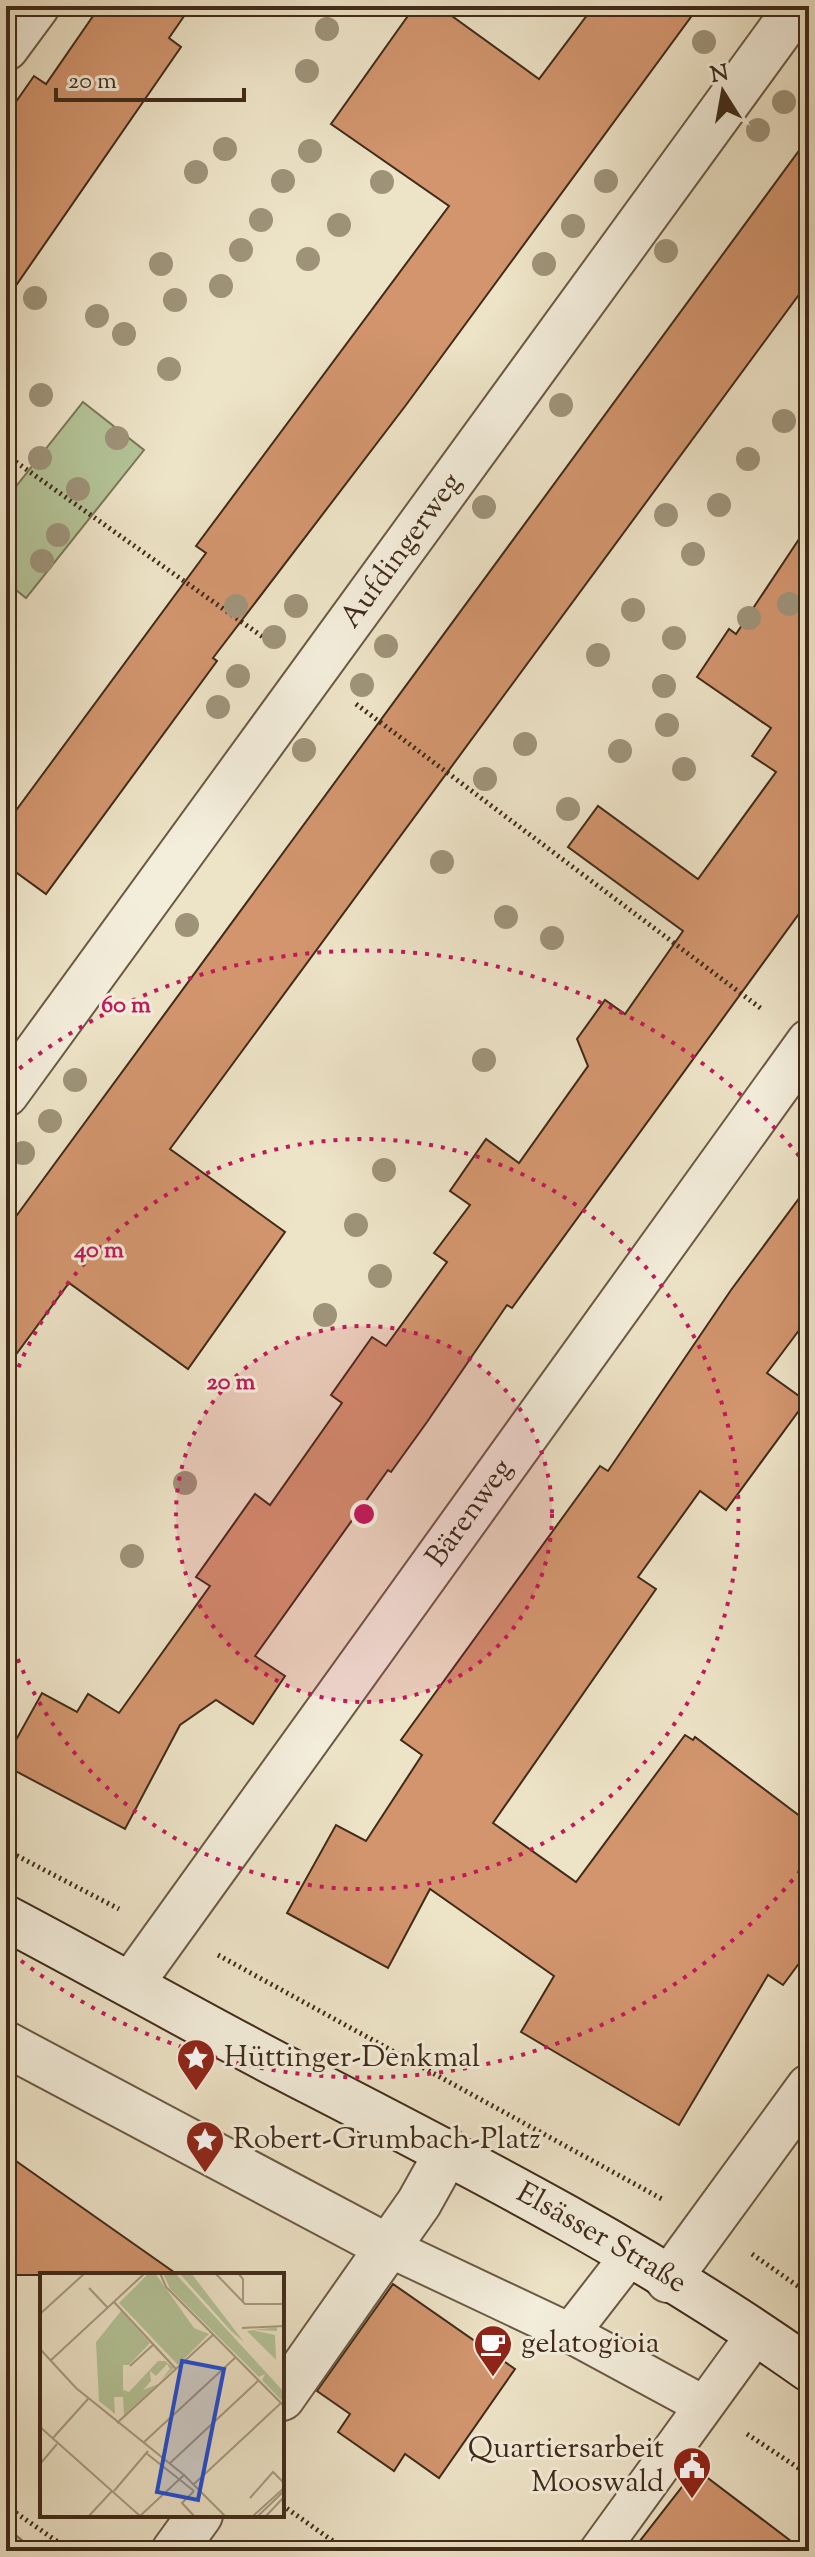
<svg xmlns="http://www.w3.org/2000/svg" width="815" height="2557" viewBox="0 0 815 2557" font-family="'Sorts Mill Goudy',serif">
<rect width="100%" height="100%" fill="#ede3c7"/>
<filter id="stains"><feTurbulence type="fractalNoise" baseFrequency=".0025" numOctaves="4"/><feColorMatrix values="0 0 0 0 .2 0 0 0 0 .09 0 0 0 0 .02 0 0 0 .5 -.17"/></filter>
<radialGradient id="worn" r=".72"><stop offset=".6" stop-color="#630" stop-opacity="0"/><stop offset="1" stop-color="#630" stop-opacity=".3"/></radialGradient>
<!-- green -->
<g fill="#b4c498" stroke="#7a7858" stroke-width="2">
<path d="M83 402 144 450 26 598 6 582V499Z"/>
<path d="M6 2527 35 2551H6Z"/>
</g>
<!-- building -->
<g fill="#d2956e" stroke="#402b19" stroke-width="2">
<path d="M100 6H191L169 38 181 47 6 300V116L34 76 46 84Z"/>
<path d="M415 6H438L539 79 594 6H699L406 405 213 658 217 661 46 894 6 865V824L206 553 196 546 449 206 331 124Z"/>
<path d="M809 137V281L170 1149 285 1232 188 1369 69 1283 6 1368V1230Z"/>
<path d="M809 524V900L512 1308 507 1305 427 1422 391 1472 388 1470 255 1656 285 1676 253 1724 216 1700 180 1725 125 1829 6 1766V1758L42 1693 77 1712 88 1694 119 1713 210 1586 196 1577 255 1494 270 1505 342 1403 331 1395 372 1337 386 1346 447 1262 434 1253 470 1205 450 1191 486 1139 519 1163 588 1066 577 1039 605 1000 625 1014 683 931 568 847 598 806 698 879 776 772 752 756 771 728 697 677 729 629 736 634Z"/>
<path d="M809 1185V1317L767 1373 806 1401 726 1510 700 1491 638 1577 656 1589 493 1823 576 1882 685 1735 693 1740 695 1737 809 1823V1950L783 1985 768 1975 679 2125 521 2032 554 1976 430 1889 388 1968 287 1913 336 1825 366 1841 422 1755 401 1740 600 1466 608 1471 731 1290Z"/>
<path d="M6 2154 178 2275H6Z"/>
<path d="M393 2284 515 2369 439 2478 405 2454 394 2471 338 2432 350 2414 317 2391Z"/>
<path d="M696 2469 804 2551H632Z"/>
</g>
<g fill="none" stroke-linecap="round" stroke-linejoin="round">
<defs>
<g id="service">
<path d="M388 2247 570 2333 703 2405"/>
<path d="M570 2333 629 2257"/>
<path d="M599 2551 757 2333"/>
</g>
<path id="pedestrian" d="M6 2044 388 2247"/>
<g id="minor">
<path d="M6 48 37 6"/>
<path id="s1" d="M6 1094 798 6"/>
<path id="s2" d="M131 1984 809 1042"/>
<path d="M668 2280 809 2087"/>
<path d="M282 2398 419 2203 448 2151"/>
<path d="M174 2551 200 2515"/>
</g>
<g id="secondary">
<path id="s3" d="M6 1918C97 1966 187 2017 278 2065 458 2158 643 2251 809 2369"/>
</g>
</defs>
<!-- service casing -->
<use href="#service" stroke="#6b5944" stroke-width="42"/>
<!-- pedestrian casing -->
<use href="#pedestrian" stroke="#6b5944" stroke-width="48"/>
<!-- minor casing -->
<use href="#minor" stroke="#6b5944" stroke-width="48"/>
<!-- secondary casing -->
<use href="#secondary" stroke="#402b19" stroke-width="48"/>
<!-- path -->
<g stroke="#402b19" stroke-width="5" stroke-dasharray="2 4" stroke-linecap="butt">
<path d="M6 455 270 642"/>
<path d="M356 704 763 1010"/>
<path d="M6 1850 119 1909"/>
<path d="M218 1955 662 2199"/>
<path d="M752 2254 809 2294"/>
<path d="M747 2434 809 2475"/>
<path d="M282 2505 347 2551"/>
<path d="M6 2506 71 2551"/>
</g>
<!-- service -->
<use href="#service" stroke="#f3eddb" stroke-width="38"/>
<!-- pedestrian -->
<use href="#pedestrian" stroke="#f3eddb" stroke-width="44"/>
<!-- minor -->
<use href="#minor" stroke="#f3eddb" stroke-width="44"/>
<!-- secondary -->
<use href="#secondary" stroke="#f3eddb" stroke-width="44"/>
</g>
<!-- trees -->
<g fill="#9e9379">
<circle cx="327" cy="29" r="12"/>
<circle cx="704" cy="42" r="12"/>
<circle cx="307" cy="71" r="12"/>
<circle cx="784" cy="102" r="12"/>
<circle cx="758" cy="130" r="12"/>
<circle cx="225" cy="149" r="12"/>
<circle cx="310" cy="151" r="12"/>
<circle cx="196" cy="172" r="12"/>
<circle cx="283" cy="181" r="12"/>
<circle cx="606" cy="181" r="12"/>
<circle cx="382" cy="182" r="12"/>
<circle cx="261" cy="220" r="12"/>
<circle cx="339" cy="225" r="12"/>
<circle cx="573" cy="226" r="12"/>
<circle cx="241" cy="250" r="12"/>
<circle cx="666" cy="251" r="12"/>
<circle cx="308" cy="259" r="12"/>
<circle cx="161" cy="264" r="12"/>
<circle cx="544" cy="264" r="12"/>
<circle cx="221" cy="286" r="12"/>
<circle cx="35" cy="298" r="12"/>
<circle cx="175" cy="300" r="12"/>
<circle cx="97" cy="316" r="12"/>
<circle cx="124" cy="334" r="12"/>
<circle cx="169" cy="369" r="12"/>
<circle cx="41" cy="395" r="12"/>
<circle cx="561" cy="405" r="12"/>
<circle cx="784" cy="421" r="12"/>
<circle cx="117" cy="438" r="12"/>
<circle cx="40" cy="458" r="12"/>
<circle cx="748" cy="459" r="12"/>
<circle cx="78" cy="489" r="12"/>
<circle cx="719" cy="505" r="12"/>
<circle cx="484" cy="507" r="12"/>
<circle cx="666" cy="515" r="12"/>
<circle cx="58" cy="535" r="12"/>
<circle cx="693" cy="554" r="12"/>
<circle cx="42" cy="561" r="12"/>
<circle cx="789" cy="604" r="12"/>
<circle cx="236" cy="606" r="12"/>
<circle cx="296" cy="606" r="12"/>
<circle cx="633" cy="610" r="12"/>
<circle cx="749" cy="618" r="12"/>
<circle cx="274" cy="637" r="12"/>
<circle cx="674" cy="638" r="12"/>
<circle cx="386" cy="646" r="12"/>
<circle cx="598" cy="655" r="12"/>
<circle cx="238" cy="676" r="12"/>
<circle cx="362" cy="685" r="12"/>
<circle cx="664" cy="686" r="12"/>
<circle cx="218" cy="707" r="12"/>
<circle cx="667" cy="725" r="12"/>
<circle cx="525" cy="744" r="12"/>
<circle cx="304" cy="750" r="12"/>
<circle cx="620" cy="751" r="12"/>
<circle cx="684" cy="769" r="12"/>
<circle cx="485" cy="779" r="12"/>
<circle cx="568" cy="809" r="12"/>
<circle cx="442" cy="862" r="12"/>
<circle cx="506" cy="917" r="12"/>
<circle cx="187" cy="925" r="12"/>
<circle cx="552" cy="938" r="12"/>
<circle cx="484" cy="1060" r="12"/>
<circle cx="75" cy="1080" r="12"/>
<circle cx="50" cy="1121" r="12"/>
<circle cx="23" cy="1153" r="12"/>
<circle cx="384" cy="1170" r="12"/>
<circle cx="356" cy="1225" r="12"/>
<circle cx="380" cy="1276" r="12"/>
<circle cx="325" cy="1315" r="12"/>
<circle cx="185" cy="1483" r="12"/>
<circle cx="132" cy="1556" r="12"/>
</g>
<!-- distance rings -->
<circle cx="364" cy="1514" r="188" fill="#c2185b" fill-opacity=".12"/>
<g fill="none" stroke="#c2185b" stroke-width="4" stroke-dasharray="4 8">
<circle cx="364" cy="1514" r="188"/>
<path d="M6 1401A375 375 0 1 1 6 1627"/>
<path d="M808 1861A563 563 0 0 1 10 1952M10 1076A563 563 0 0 1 808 1167"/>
</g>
<!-- icons -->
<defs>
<symbol id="sight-pin" viewBox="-11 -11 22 30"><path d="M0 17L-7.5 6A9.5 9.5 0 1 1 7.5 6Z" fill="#8f2418" stroke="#f3eddb"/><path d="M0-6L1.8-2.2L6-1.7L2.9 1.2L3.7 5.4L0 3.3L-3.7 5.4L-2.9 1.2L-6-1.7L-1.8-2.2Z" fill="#fff"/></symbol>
<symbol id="cafe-pin" viewBox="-11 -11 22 30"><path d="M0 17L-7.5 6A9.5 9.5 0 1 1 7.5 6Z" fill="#8f2418" stroke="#f3eddb"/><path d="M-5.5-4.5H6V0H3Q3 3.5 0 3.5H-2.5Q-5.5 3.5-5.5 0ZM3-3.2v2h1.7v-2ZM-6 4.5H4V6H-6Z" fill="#fff"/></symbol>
<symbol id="civic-pin" viewBox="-11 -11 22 30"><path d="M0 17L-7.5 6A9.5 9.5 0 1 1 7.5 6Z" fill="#8f2418" stroke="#f3eddb"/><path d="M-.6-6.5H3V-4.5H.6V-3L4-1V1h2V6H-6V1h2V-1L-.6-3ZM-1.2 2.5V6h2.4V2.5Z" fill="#fff"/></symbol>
</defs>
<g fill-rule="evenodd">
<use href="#sight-pin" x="174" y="2036" width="44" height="60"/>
<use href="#sight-pin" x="183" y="2118" width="44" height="60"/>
<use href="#cafe-pin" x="471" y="2322" width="44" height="60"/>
<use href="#civic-pin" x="670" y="2444" width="44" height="60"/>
</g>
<g text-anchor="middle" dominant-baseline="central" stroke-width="6" stroke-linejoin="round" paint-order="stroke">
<!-- street labels -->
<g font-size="30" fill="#402b19" stroke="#f3eddb">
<text stroke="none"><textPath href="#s1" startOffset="672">Aufdingerweg</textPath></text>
<text stroke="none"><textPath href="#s2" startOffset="580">Bärenweg</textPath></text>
<text stroke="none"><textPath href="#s3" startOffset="676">Elsässer Straße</textPath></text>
</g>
<!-- poi labels -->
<g font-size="30" fill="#402b19" stroke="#f3eddb" text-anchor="start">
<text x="224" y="2058">Hüttinger-Denkmal</text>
<text x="233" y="2140">Robert-Grumbach-Platz</text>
<text x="521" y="2344">gelatogioia</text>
<text x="664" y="2449" text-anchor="end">Quartiersarbeit<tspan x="664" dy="34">Mooswald</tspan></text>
</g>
</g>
<!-- overview -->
<g transform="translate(40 2273)">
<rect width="244" height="244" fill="#ede3c7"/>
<path d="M109 0H115L154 55 169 61 138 92 79 30ZM123 0H135L244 119V130L222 107 225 101 219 104 130 16ZM139 0H151L204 69 191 58ZM81 38 110 70 89 92H83V117L89 119 118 88H125L134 95 121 107 130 96 127 91 116 103 110 98 111 108 103 117 118 111 84 142 83 124H74L75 141 59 128 56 69ZM237 54V58L212 57 235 62 236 87 207 58Z" fill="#b4c498"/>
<path fill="none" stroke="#a89981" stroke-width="2" d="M120 0 126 14 244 133M175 0 205 31H244M198 0 203 6V30M49 15 68 35M74 29 136 96M0 41 45 0M202 55 244 53M0 76 36 115 144 202 186 244M10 88 105 0M90 93 114 71M77 150 174 61M0 154 100 243 144 202M12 166 48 126M103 170 196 84M106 180 154 218M0 191 17 171M129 191 219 107M154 211 241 130M74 218 108 178M154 218 142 230 155 244M210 225 233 199 244 210M48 244 72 218M212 244 244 215M217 244 244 218M225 244 244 224"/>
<path fill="#1d4ed8" fill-opacity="0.15" stroke="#1d4ed8" stroke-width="4" d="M142 88 184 96 158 227 117 219Z"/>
<rect width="244" height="244" fill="none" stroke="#402b19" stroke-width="4"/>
</g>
<circle cx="364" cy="1514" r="12" fill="#c2185b" stroke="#f3eddb" stroke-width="4"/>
<g font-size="24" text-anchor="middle" font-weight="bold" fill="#c2185b" stroke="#f3eddb" stroke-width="6" stroke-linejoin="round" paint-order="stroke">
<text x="126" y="1012">60 m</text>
<text x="99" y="1257">40 m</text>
<text x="231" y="1389">20 m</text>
</g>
<!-- margin -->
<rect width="815" height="2557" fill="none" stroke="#ede3c7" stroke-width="32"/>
<rect x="8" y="8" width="799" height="2541" fill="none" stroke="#402b19" stroke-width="4"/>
<rect x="16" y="16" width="783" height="2525" fill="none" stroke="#402b19" stroke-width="2"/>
<!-- north arrow -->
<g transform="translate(723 92) rotate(349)" stroke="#f3eddb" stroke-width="6" paint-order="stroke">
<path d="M0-6L14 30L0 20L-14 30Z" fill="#402b19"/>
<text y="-12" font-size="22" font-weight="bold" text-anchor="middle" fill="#402b19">N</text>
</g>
<!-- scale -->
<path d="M56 88v12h188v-12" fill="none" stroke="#402b19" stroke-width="4"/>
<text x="68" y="88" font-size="24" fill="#402b19" stroke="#f3eddb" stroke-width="6" paint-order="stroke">20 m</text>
<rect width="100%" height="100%" filter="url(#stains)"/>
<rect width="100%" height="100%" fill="url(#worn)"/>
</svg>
